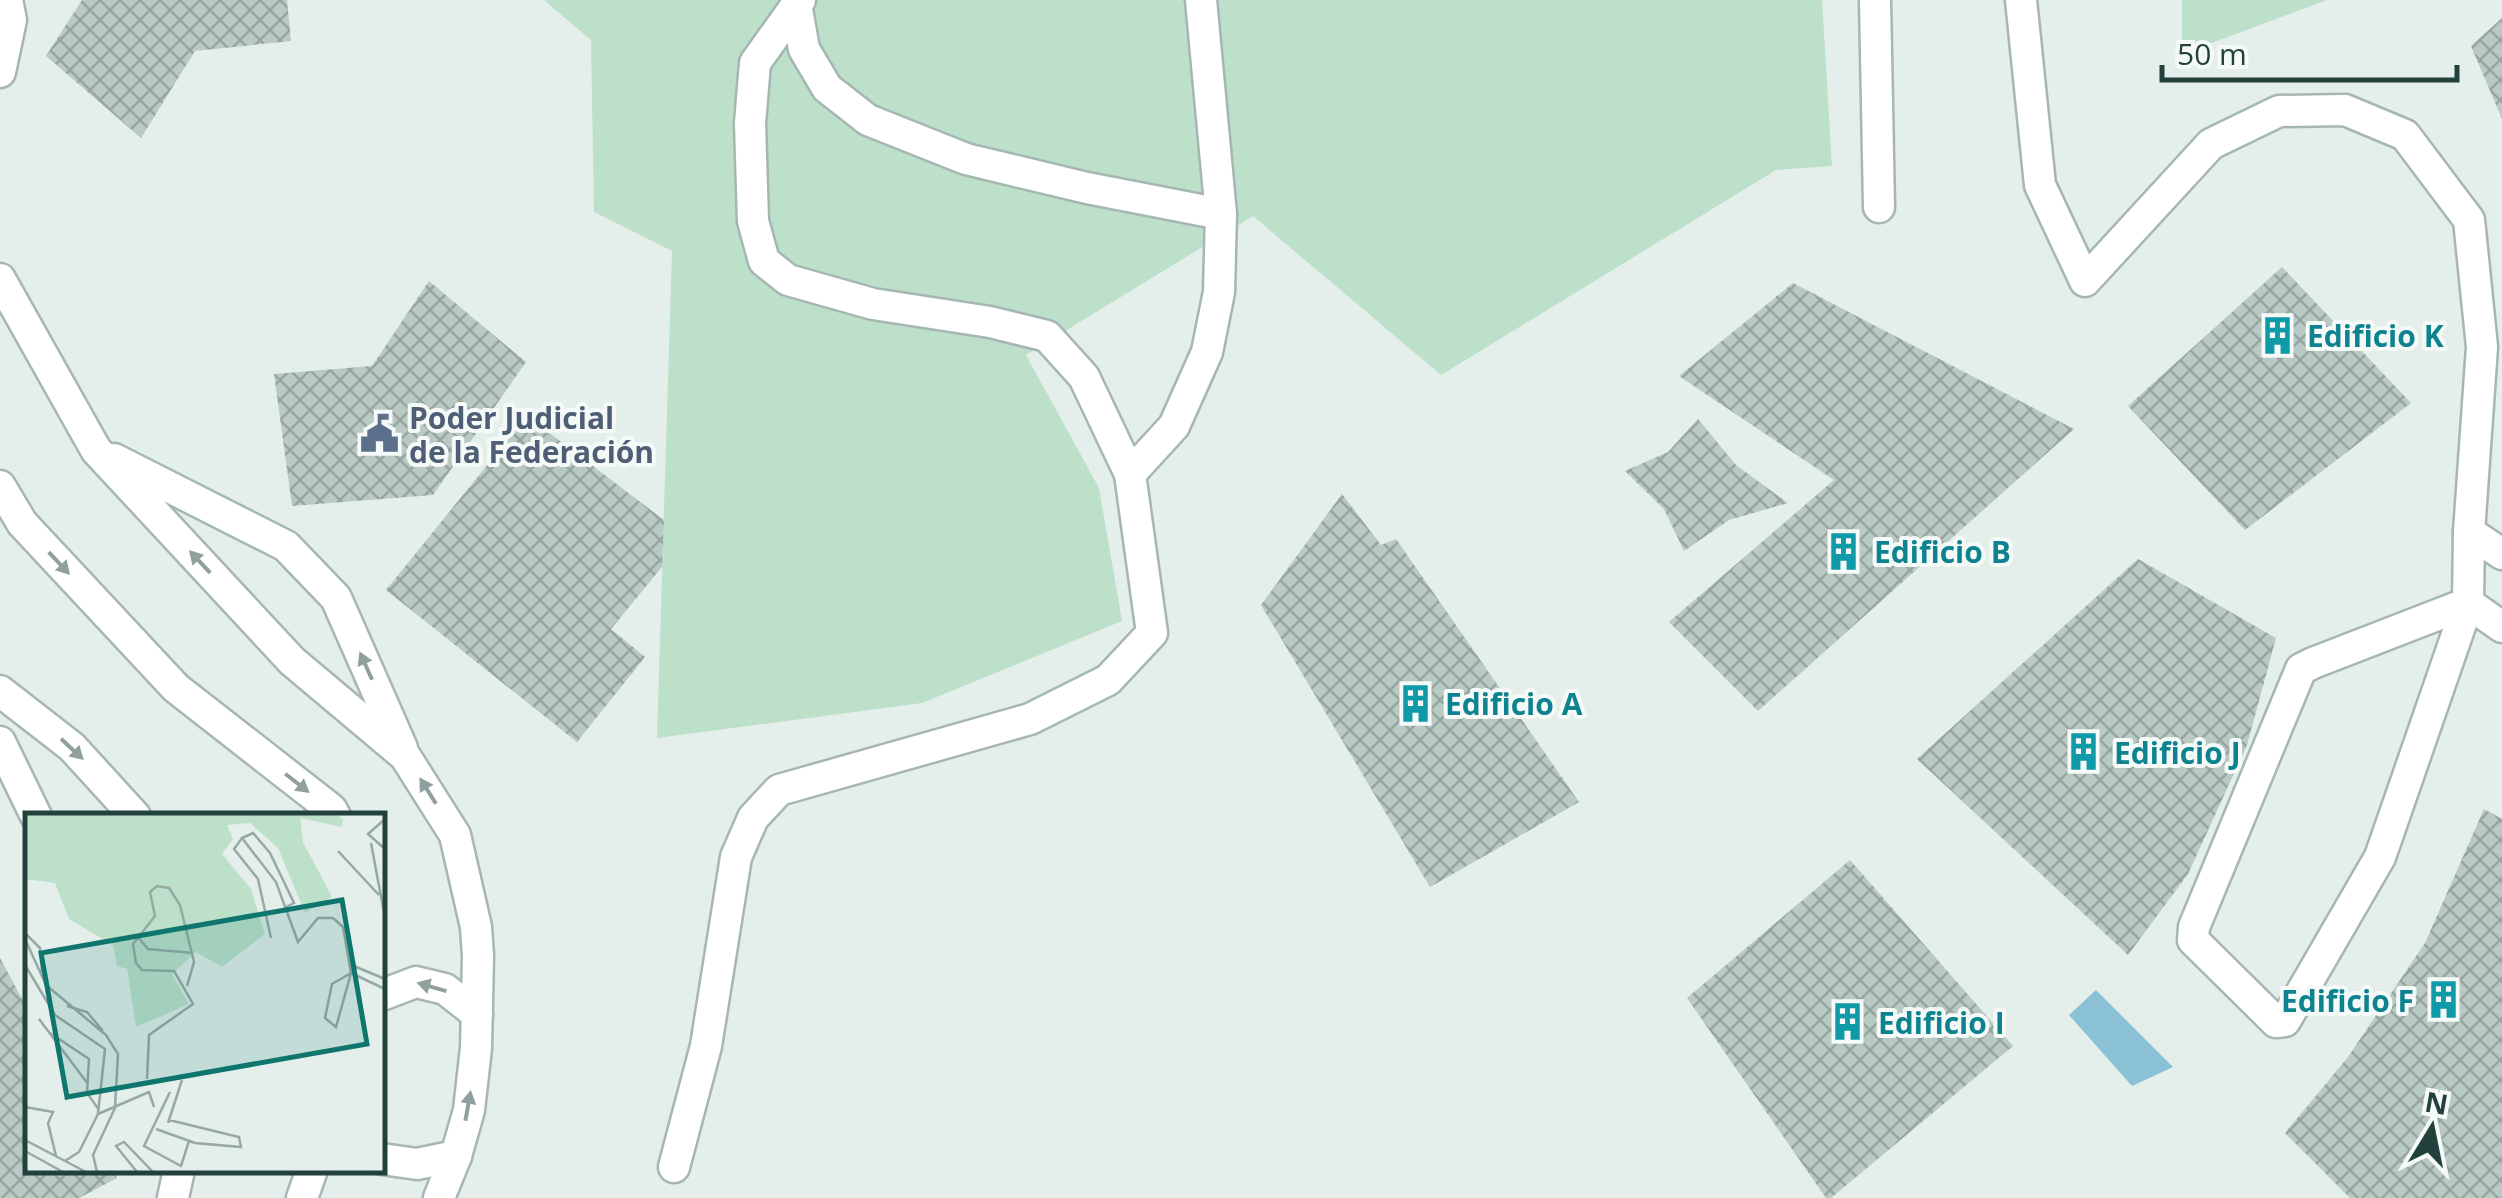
<svg xmlns="http://www.w3.org/2000/svg" width="2502" height="1198" viewBox="0 0 2502 1198" font-family="'Open Sans',sans-serif">
<defs>
<pattern id="building-cross-hatch" width="8" height="8" patternUnits="userSpaceOnUse" patternTransform="scale(2.5)"><rect width="8" height="8" fill="#b9c9c4"/><path d="M0 0l8 8M0 8l8-8" fill="none" stroke="#96a5a0"/></pattern>
</defs>
<rect width="100%" height="100%" fill="#e4eeeb"/>
<!-- grass -->
<g fill="#bde0ca">
<path d="M544 0H1822L1832 166 1776 170 1441 375 1253 216 1026 355 1099 488 1122 621 922 703 657 738 672 251 594 212 591 40Z"/>
<path d="M2182 0H2327L2182 54Z"/>
</g>
<!-- water -->
<path fill="#8bc1d5" d="M2096 990 2173 1067 2132 1086 2069 1015Z"/>
<!-- building -->
<g fill="url(#building-cross-hatch)">
<path d="M82 0H287L291 41 195 51 141 138 46 56Z"/>
<path d="M2502 18V119L2471 46Z"/>
<path d="M2282 267 2411 403 2245 530 2128 406Z"/>
<path d="M429 281 526 362 433 495 292 506 274 374 372 366Z"/>
<path d="M1793 283 2074 429 1758 711 1669 622 1834 480 1679 376Z"/>
<path d="M527 416 664 520 662 567 611 629 645 657 577 742 386 590Z"/>
<path d="M1698 419 1736 465 1788 503 1729 520 1684 551 1664 509 1625 471 1668 452Z"/>
<path d="M1342 494 1381 545 1396 539 1579 802 1430 887 1261 605Z"/>
<path d="M2138 559 2276 638 2247 745 2188 874 2128 955 1917 759Z"/>
<path d="M2484 809 2502 819V1198H2350L2285 1133 2348 1057 2425 943Z"/>
<path d="M1850 860 2013 1046 1831 1198H1826L1687 998Z"/>
<path d="M0 958 28 1010V1170H113L117 1178 79 1198H0Z"/>
</g>
<g fill="none" stroke-linecap="round" stroke-linejoin="round">
<defs>
<g id="minor">
<path d="M1875 0 1879 207"/>
<path d="M2021 0 2040 185 2085 281 2211 144 2279 111 2345 110 2405 135 2469 220 2482 347 2469 532 2468 603 2380 857 2285 1021 2276 1022 2193 940 2194 927 2301 669 2313 663 2468 603"/>
<path d="M796 4 804 49 827 88 868 120 966 159 1087 188 1221 214"/>
<path d="M0 72 11 20 7 0"/>
<path d="M0 279 96 450 292 661 405 756 455 835 476 927 478 956 476 1048 469 1110 456 1156 439 1198"/>
<path d="M114 459 286 546 336 598 402 748"/>
<path d="M1130 474 1174 426 1207 352 1219 292 1221 214 1201 0"/>
<path d="M0 486 22 523 176 688 331 809 335 816"/>
<path d="M2469 532 2502 554"/>
<path d="M2468 603 2502 627"/>
<path d="M0 691 72 747 135 816"/>
<path d="M0 742 36 816"/>
<path d="M382 995 416 982 445 989 477 1014"/>
<path d="M382 1159 417 1164 456 1156"/>
<path d="M674 1167 706 1046 736 857 753 818 779 790 1030 719 1108 680 1152 633 1130 474 1084 377 1047 336 990 322 873 304 788 280 764 261 753 221 750 123 755 63 800 0"/>
<path d="M173 1198 179 1170"/>
<path d="M302 1198 312 1170"/>
</g>
</defs>
<!-- minor casing -->
<use href="#minor" stroke="#a6b7b3" stroke-width="35"/>
<!-- minor -->
<use href="#minor" stroke="#fff" stroke-width="30"/>
</g>
<!-- one-way arrows -->
<defs><path id="oneway-solid" d="M-6-.8H1V-3.2L6.5 0L1 3.2V.8H-6Z" transform="scale(2.5)"/></defs>
<g fill="#90a09e">
<use href="#oneway-solid" transform="translate(200 562) rotate(-133)"/>
<use href="#oneway-solid" transform="translate(59 563) rotate(47)"/>
<use href="#oneway-solid" transform="translate(366 666) rotate(-114)"/>
<use href="#oneway-solid" transform="translate(72 749) rotate(43)"/>
<use href="#oneway-solid" transform="translate(297 783) rotate(38)"/>
<use href="#oneway-solid" transform="translate(428 791) rotate(-122)"/>
<use href="#oneway-solid" transform="translate(432 987) rotate(-164)"/>
<use href="#oneway-solid" transform="translate(468 1106) rotate(-80)"/>
</g>
<!-- icons -->
<defs>
<symbol id="building-bare" viewBox="-9 -9 18 18"><path d="M-4-6H4V6H1V3H-1V6H-4ZM-2.5-4.3h1.7v1.8h-1.7ZM.8-4.3h1.7v1.8H.8ZM-2.5-1h1.7V.8h-1.7ZM.8-1h1.7V.8H.8Z" fill="#0f9aa8" stroke="#f5faf8" stroke-width="2.5" paint-order="stroke"/></symbol>
<symbol id="civic-bare" viewBox="-9 -9 18 18"><path d="M-.6-6.5H3V-4.5H.6V-3L4-1V1h2V6H-6V1h2V-1L-.6-3ZM-1.2 2.5V6h2.4V2.5Z" fill="#5c6f8a" stroke="#f5faf8" stroke-width="2.5" paint-order="stroke"/></symbol>
</defs>
<g fill-rule="evenodd">
<use href="#building-bare" x="2250" y="308" width="55" height="55"/>
<use href="#civic-bare" x="352" y="406" width="55" height="55"/>
<use href="#building-bare" x="1816" y="524" width="55" height="55"/>
<use href="#building-bare" x="1388" y="676" width="55" height="55"/>
<use href="#building-bare" x="2056" y="724" width="55" height="55"/>
<use href="#building-bare" x="2416" y="972" width="55" height="55"/>
<use href="#building-bare" x="1820" y="994" width="55" height="55"/>
</g>
<g text-anchor="middle" dominant-baseline="central" stroke-width="8" stroke-linejoin="round" paint-order="stroke">
<!-- culture labels -->
<g font-size="30" font-weight="bold" fill="#0d838f" stroke="#f5faf8" text-anchor="start">
<text x="2307" y="335">Edificio K</text>
<text x="1874" y="551">Edificio B</text>
<text x="1445" y="703">Edificio A</text>
<text x="2114" y="752">Edificio J</text>
<text x="2414" y="1000" text-anchor="end">Edificio F</text>
<text x="1878" y="1022">Edificio I</text>
</g>
<!-- service labels -->
<g font-size="30" font-weight="bold" fill="#4e5e75" stroke="#f5faf8" text-anchor="start">
<text x="409" y="417">Poder Judicial<tspan x="409" dy="34">de la Federación</tspan></text>
</g>
</g>
<!-- overview -->
<g transform="translate(25 813)">
<rect width="360" height="360" fill="#e4eeeb"/>
<path d="M0 1H311L318 6 317 14 275 5 278 29 307 84 280 100 253 35 225 10 202 12 208 26 197 41 226 76 240 121 197 154 171 139 147 161 164 191 111 214 102 156 92 153 88 132 44 106 30 70 0 66Z" fill="#bde0ca"/>
<path fill="none" stroke="#96a9a5" stroke-width="2.5" d="M360 6 343 21 360 36M217 25 228 20 245 40 269 90 259 95M346 30 360 105M313 38 354 82M0 120 15 135 17 159M112 123 123 136 168 140M246 125 233 66 209 36 217 25 251 69 273 129 293 105H308L318 114 326 160 311 214 300 205 307 171 326 160M0 126 21 172 81 222 93 241 90 295 68 342 72 359M324 151 360 166M0 152 30 202 80 236 73 301 54 339 40 348M326 160 360 176M42 193 62 199 78 218M14 206 63 271M25 220 64 246 62 280 74 297M122 266 124 222 168 191 149 158 117 157 111 150 108 131 130 103 125 79 132 73 144 75 155 92 169 149 162 173M145 279 119 333 156 353 164 328M0 294 28 299 23 310 31 343M73 301 124 279 129 294M143 310 157 267M131 316 170 330 216 334 214 324 144 307M0 327 61 359M0 338 38 359M112 359 91 333 99 329 128 359"/>
<path fill="#0f766e" fill-opacity="0.15" stroke="#0f766e" stroke-width="5" d="M317 87 342 231 42 284 16 140Z"/>
<rect width="360" height="360" fill="none" stroke="#22413c" stroke-width="5"/>
</g>
<!-- north arrow -->
<g transform="translate(2432 1128) rotate(10)" stroke="#f5faf8" stroke-width="8" paint-order="stroke">
<path d="M0-8L18 38L0 25L-18 38Z" fill="#22413c"/>
<text y="-15" font-size="28" font-weight="bold" text-anchor="middle" fill="#22413c">N</text>
</g>
<!-- scale -->
<path d="M2162 65v15h295v-15" fill="none" stroke="#22413c" stroke-width="5"/>
<text x="2177" y="65" font-size="30" fill="#22413c" stroke="#f5faf8" stroke-width="8" paint-order="stroke">50 m</text>
</svg>
